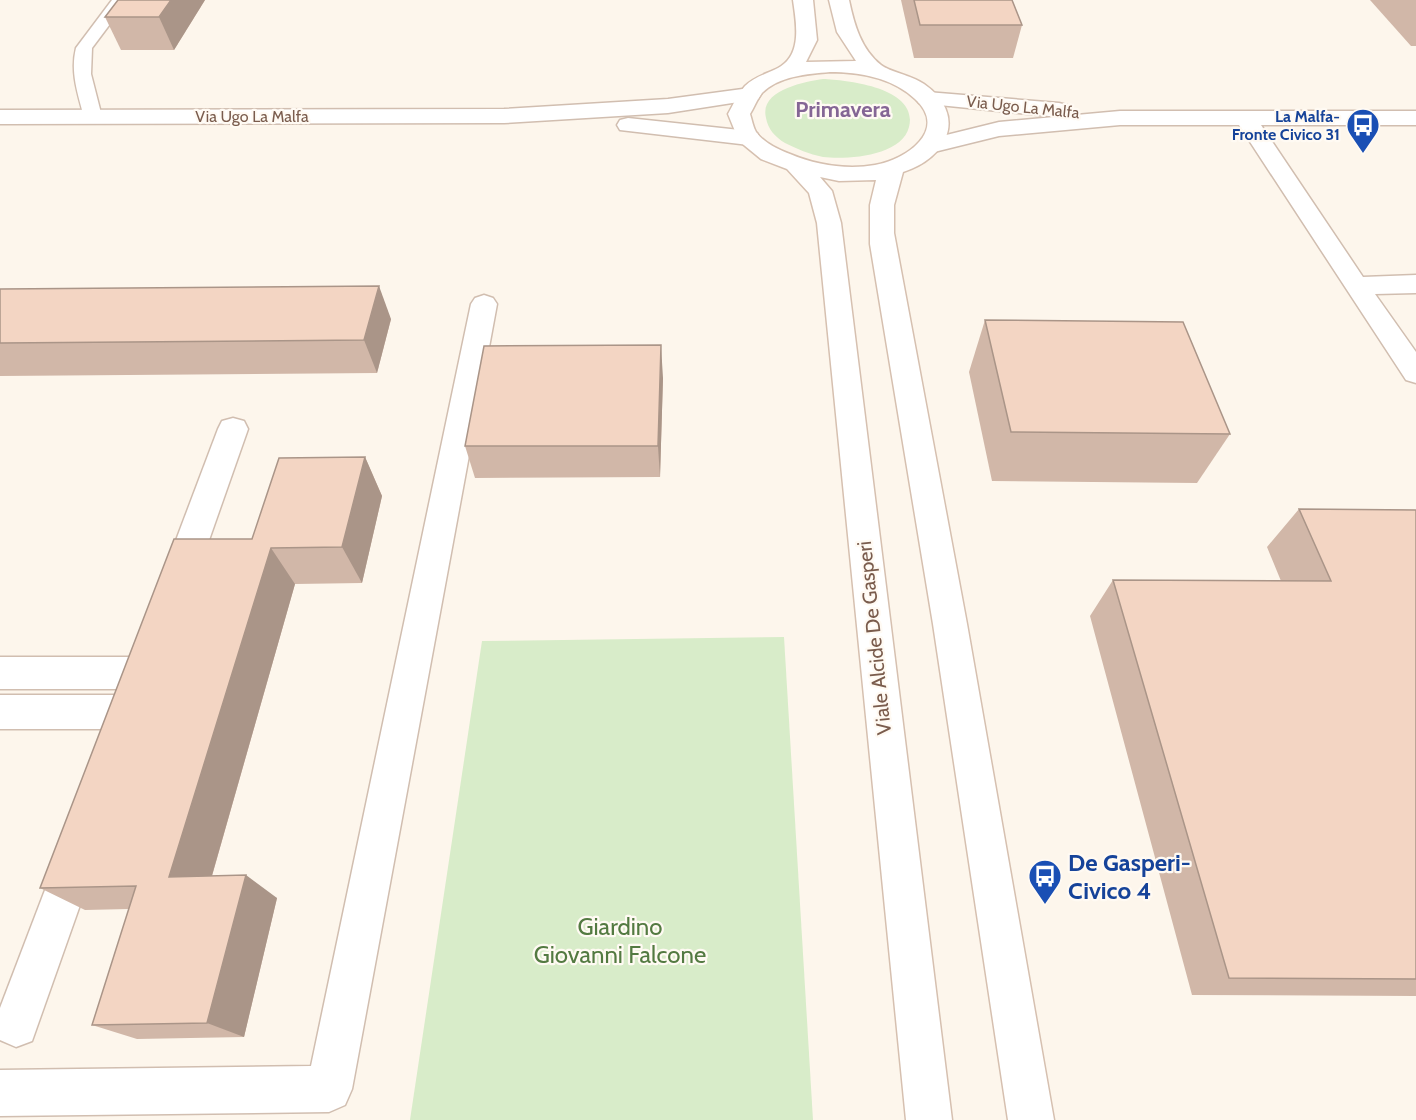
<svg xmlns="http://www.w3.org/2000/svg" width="1416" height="1120" viewBox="0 0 1416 1120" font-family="Cabin,sans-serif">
<rect width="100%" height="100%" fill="#fdf6ec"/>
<!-- green -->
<g fill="#d8ecc9">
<path d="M823 79C848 80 919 88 909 127 902 156 847 160 823 157 809 154 797 149 785 143 775 137 768 129 766 118 759 90 804 82 823 79Z"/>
<path d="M784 637 813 1120H410L482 641Z"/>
</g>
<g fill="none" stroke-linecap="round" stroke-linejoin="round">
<defs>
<path id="lane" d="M112 0H128L92 48 91 74 102 117 99 121H87L84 117C78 94 70 72 76 48Z"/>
<g id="street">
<path d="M750 88 758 89 761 94 758 99 668 113 504 123 0 124V110L504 109 668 99Z"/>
<path d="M927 92 1059 103 1067 105 1070 110 1067 115 1059 117 919 103 916 98 919 93Z"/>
<path d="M1120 111H1416V125H1261L1363 277 1416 275V293L1375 294 1416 352V383L1406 380 1239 125H1120L999 136 930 153 922 151 919 146 922 141 999 122Z"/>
<path d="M628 118 749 131 757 133 760 138 757 143 749 145 620 130 617 125 620 120Z"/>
<path d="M484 295 493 298 497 304 352 1089 345 1105 329 1112 0 1116V1070L311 1066 471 304 475 298Z"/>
<path d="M233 418 244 421 248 429 195 580 190 590 178 594 166 590 161 580 218 429 222 421Z"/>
<path d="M0 657H144L157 662 162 673 157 684 144 689H0Z"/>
<path d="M0 695H130L143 700 148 712 143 724 130 729H0Z"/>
<path d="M77 837 91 843 97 857 32 1041 16 1047 0 1040V1008L63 843Z"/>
</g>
<path id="secondary" d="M793 0H813L817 40 806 62 856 61 837 32 829 0H849C854 24 861 49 881 65 890 72 911 75 924 84 968 115 948 158 903 172L894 205V233L967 624 1054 1120H1008L933 624 870 244V205L876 180 839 181 820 177 832 191 841 223 952 1120H906L817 223 809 193 787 169 761 159 739 141 728 114C733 105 738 94 745 86 754 77 766 74 778 68 803 55 796 22 793 0ZM830 72C860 72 893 78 915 99 949 130 906 160 875 165 847 170 816 165 790 154 779 150 763 142 756 132 753 127 752 120 750 114 754 108 757 99 762 93 779 76 807 74 830 72Z"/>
</defs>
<!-- lane casing -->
<use href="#lane" stroke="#d1beb0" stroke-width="3"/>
<!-- street casing -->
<use href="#street" stroke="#d1beb0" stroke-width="3"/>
<!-- secondary casing -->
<use href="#secondary" stroke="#d6c0b0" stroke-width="3"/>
<!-- lane -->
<use href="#lane" fill="#fff" fill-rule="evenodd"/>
<!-- street -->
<use href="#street" fill="#fff" fill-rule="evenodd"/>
<!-- secondary -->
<use href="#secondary" fill="#fff" fill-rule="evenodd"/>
</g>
<!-- wall -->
<g fill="#d1b7a8">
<path d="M205 0 174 50H121L105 17Z"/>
<path d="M901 0H1012L1022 25 1013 58H914Z"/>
<path d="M1370 0H1416V46H1411Z"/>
<path d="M0 289 391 319 377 373 0 376Z"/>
<path d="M985 320 1230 434 1197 483 992 481 969 372Z"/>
<path d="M663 378 660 477 475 478 465 446Z"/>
<path d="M365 457 382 496 362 583 295 584 212 876 277 898 244 1037 137 1039 92 1025 129 909 85 910 40 888 252 539Z"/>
<path d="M1299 509 1416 510V996L1192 995 1090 616 1113 580 1281 581 1267 547Z"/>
</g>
<!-- shaded-wall -->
<g fill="#aa9588">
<path d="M171 0H205L174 50 159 17Z"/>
<path d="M379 286 391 319 377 373 364 340Z"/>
<path d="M661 345 663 378 660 477 658 446Z"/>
<path d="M365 457 382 496 362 583 342 547Z"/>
<path d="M271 548 295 584 205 900 169 877Z"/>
<path d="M246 875 277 898 244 1037 207 1023Z"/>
</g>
<!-- building -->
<g fill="#f3d5c3" stroke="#aa9588" stroke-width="1.5">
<path d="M118 0H171L159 17H105Z"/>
<path d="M914 0H1012L1022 25H920Z"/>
<path d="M379 286 364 340 0 343V289Z"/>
<path d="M985 320 1183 322 1230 434 1011 432Z"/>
<path d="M661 345 658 446H465L484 346Z"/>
<path d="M365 457 342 547 271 548 169 877 246 875 207 1023 92 1025 136 886 40 888 174 539H252L279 458Z"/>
<path d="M1299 509 1416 510V979L1229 978 1113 580 1331 581Z"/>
</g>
<!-- icons -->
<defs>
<symbol id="bus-pin" viewBox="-11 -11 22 30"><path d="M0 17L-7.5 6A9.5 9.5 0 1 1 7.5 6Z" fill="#1a4fb4" stroke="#fffaf3"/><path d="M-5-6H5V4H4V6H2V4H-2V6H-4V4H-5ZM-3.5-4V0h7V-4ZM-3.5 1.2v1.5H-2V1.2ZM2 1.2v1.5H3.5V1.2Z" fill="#fff"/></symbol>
</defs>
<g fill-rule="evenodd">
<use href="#bus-pin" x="1344" y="106" width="38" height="52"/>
<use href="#bus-pin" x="1026" y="857" width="38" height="52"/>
</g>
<g text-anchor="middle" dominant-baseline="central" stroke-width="4.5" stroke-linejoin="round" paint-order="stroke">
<!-- far-street labels -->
<g font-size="16" fill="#7a5c4d" stroke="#fffaf3">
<text transform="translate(1023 107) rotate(6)">Via Ugo La Malfa</text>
<text x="252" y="116">Via Ugo La Malfa</text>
</g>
<!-- far-transit labels -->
<g font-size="16" font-weight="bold" fill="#164399" stroke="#fffaf3" text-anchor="end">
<text x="1340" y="116">La Malfa-<tspan x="1340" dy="18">Fronte Civico 31</tspan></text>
</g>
<!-- street labels -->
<g font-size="20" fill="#7a5c4d" stroke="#fffaf3">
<text transform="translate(874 638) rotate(-96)">Viale Alcide De Gasperi</text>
</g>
<!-- far-district labels -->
<g font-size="22" font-weight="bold" fill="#846695" stroke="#fffaf3">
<text x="843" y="109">Primavera</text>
</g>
<!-- near-transit labels -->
<g font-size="24" font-weight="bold" fill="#164399" stroke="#fffaf3" text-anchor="start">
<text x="1068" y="862">De Gasperi-<tspan x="1068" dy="28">Civico 4</tspan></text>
</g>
<!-- near-park labels -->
<g font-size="24" fill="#537a41" stroke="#fffaf3">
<text x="620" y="926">Giardino<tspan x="620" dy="28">Giovanni Falcone</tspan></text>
</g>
</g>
</svg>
